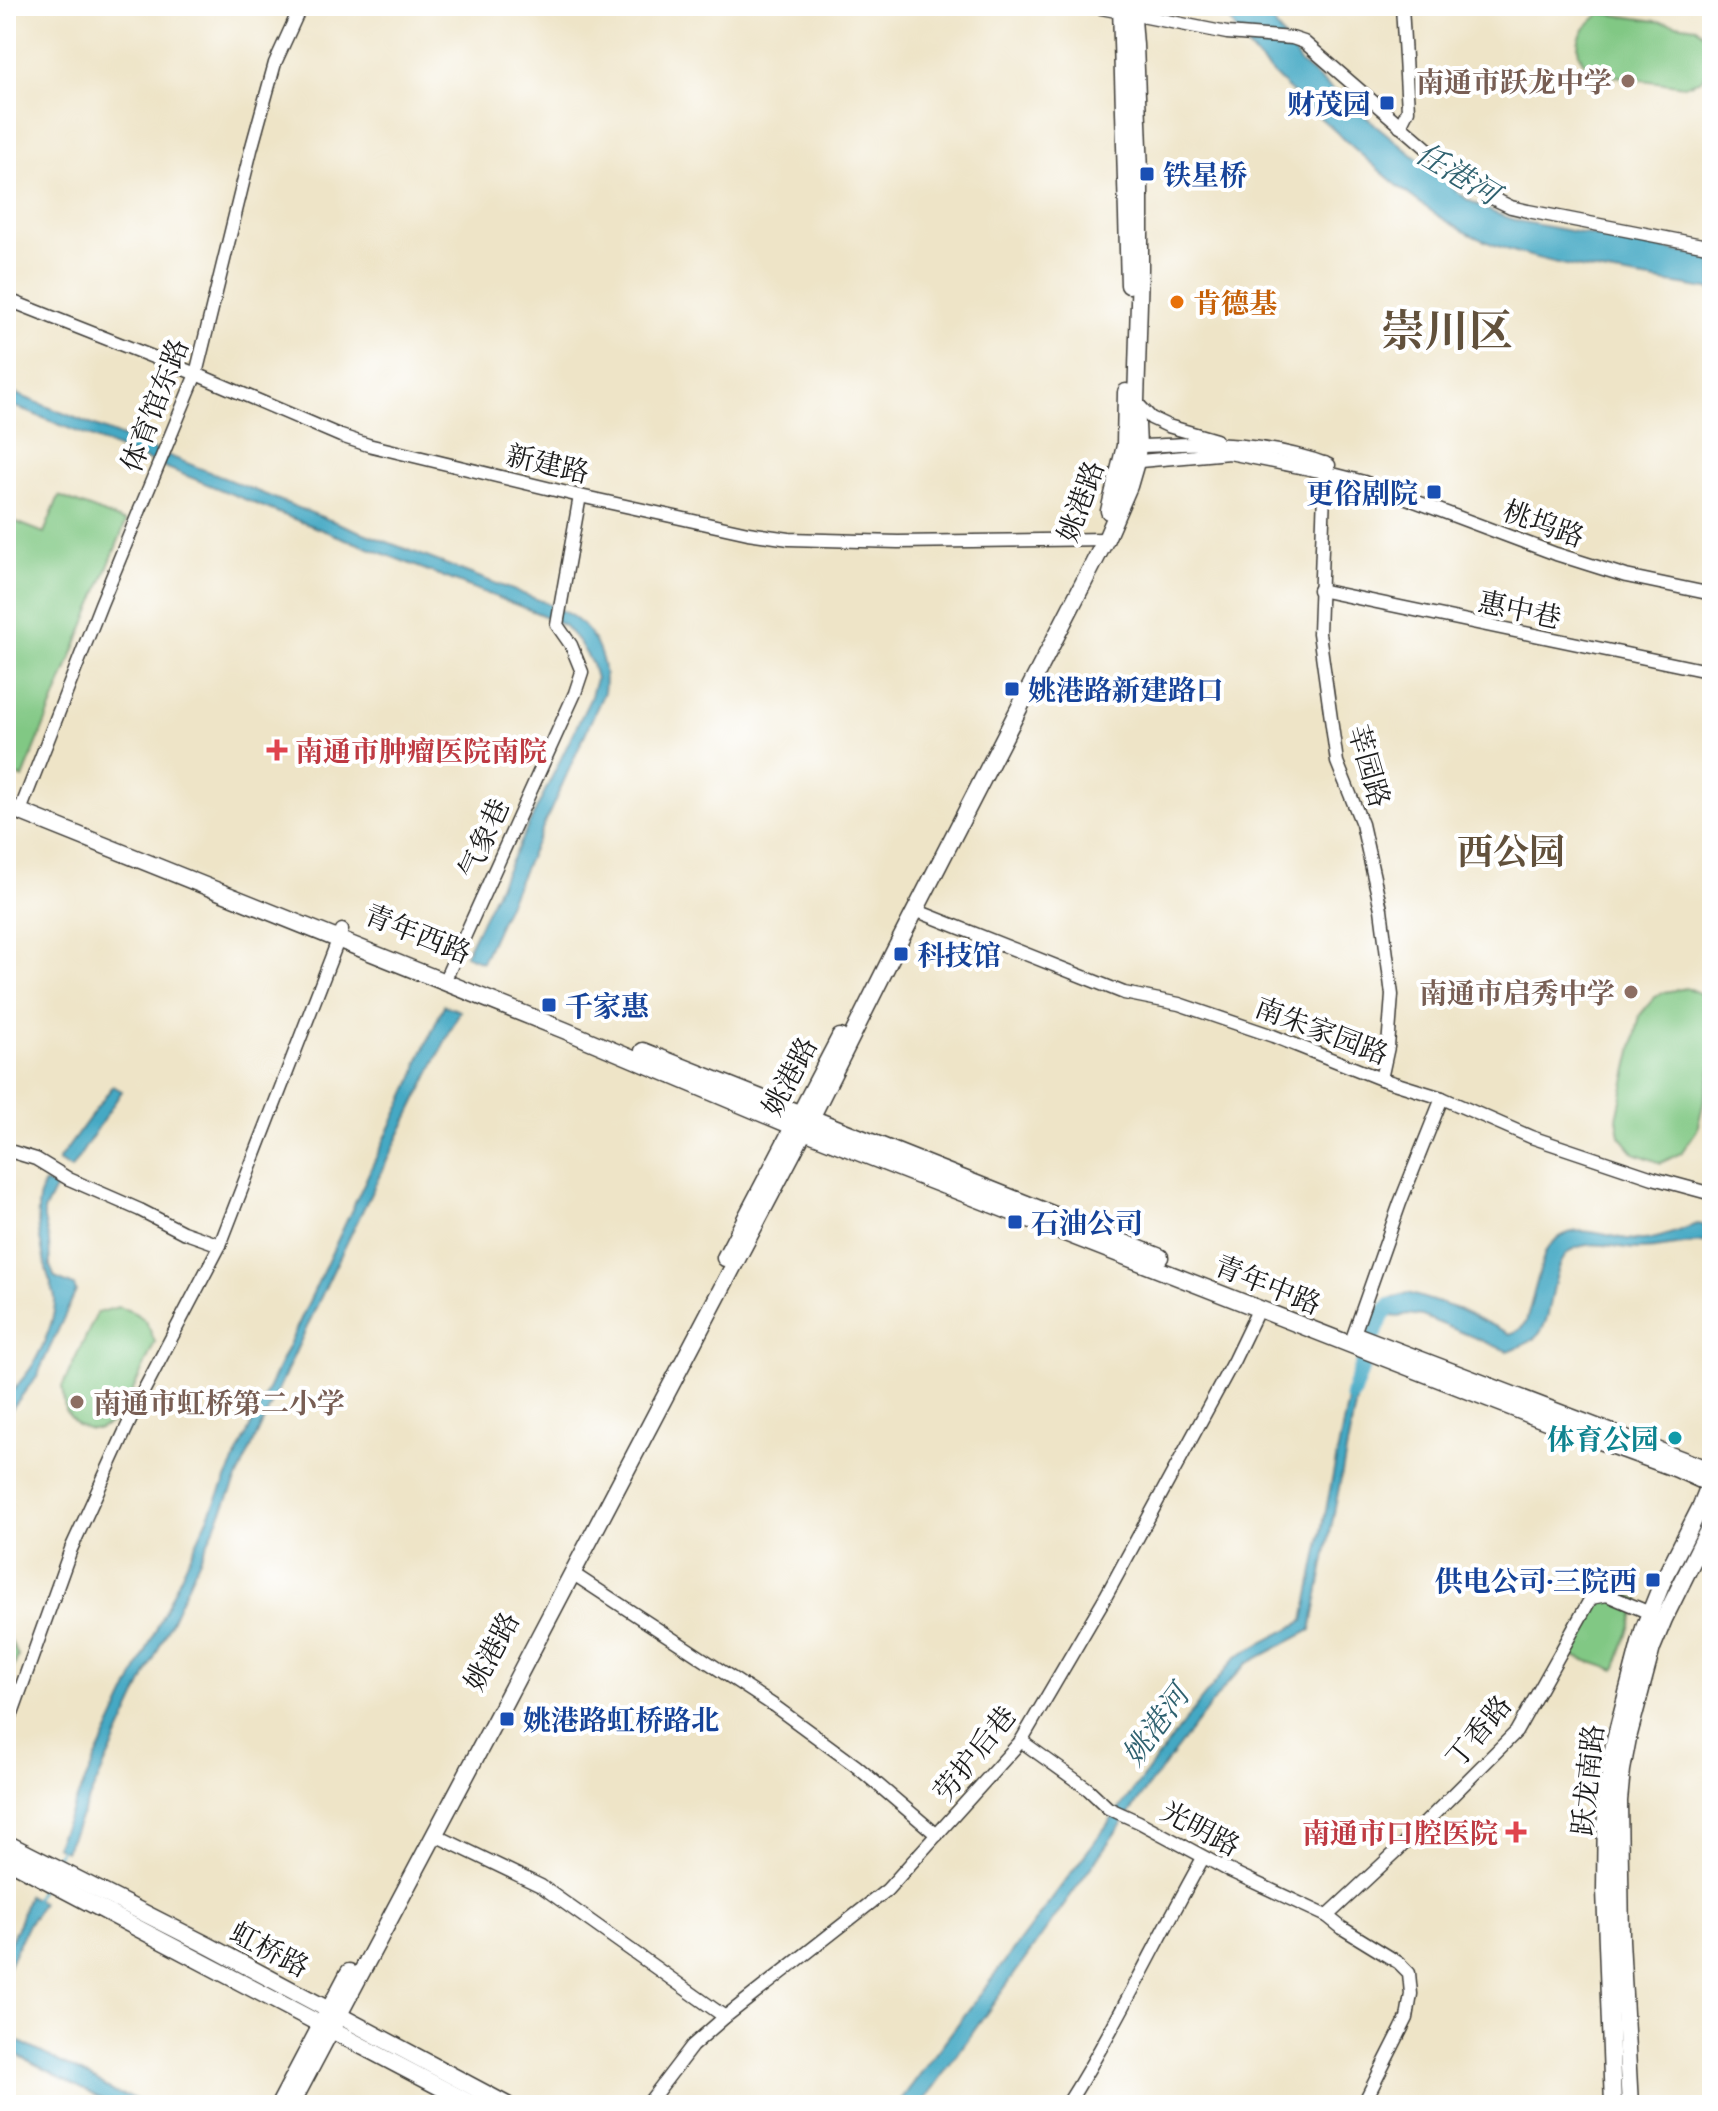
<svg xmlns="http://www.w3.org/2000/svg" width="1718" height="2111" viewBox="0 0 1718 2111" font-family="'Gentium Book Plus','Noto Serif SC',serif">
<rect width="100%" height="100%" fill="#fff"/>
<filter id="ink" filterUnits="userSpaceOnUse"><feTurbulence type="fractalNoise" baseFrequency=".0125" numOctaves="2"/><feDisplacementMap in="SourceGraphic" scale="16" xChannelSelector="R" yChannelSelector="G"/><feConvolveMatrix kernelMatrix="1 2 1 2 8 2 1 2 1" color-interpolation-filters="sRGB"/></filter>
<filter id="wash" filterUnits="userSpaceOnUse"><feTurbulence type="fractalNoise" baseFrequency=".006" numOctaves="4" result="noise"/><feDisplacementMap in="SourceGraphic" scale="32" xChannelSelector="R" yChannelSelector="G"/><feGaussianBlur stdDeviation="1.8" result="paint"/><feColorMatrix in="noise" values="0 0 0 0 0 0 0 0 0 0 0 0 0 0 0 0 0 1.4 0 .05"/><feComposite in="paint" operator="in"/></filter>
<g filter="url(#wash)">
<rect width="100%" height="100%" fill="#eee4c7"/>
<!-- green -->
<g fill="#81c884" stroke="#4e7250" stroke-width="2">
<path d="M1167 6H1222L1226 12C1207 13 1183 15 1167 6Z"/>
<path d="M1602 13 1696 27 1706 36 1710 48 1712 63 1701 80 1684 86 1595 73C1567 52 1577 30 1602 13Z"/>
<path d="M59 496 126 522 23 778 6 771V518L44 533Z"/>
<path d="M1687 988 1699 993 1712 1003V1067L1697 1130 1681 1153 1661 1163 1634 1153 1620 1136 1617 1118 1640 1015 1654 998 1664 992Z"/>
<path d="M118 1307C143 1314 146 1318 155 1342L120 1419 100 1429H87L77 1425 65 1410 62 1387 97 1313Z"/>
<path d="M1605 1581 1640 1600 1615 1670 1563 1653Z"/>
<path d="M6 1631 18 1656 6 1687Z"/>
</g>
<!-- water -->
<g fill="#45a9c4" stroke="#306270" stroke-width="2">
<path d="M1222 6H1260L1273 22 1301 64 1468 200 1492 212 1518 221 1712 258V290C1639 277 1562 270 1492 244 1437 224 1379 171 1335 131 1305 104 1274 78 1248 47 1238 34 1230 19 1222 6Z"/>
<path d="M6 390 296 507 544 602C553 607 564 611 573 617 597 633 608 665 604 692L482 962 465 955 590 699 596 679 592 664 579 642 565 626 540 614 291 518 6 403Z"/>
<path d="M444 1005 460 1011 331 1275 65 1851 55 1846 416 1072 418 1062Z"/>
<path d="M113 1086 122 1091 71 1169 58 1161Z"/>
<path d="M44 1183 56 1187 44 1211V1219L49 1241 50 1266 55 1278 74 1286 76 1291 37 1376 6 1416C6 1390 22 1384 34 1363 43 1347 56 1318 55 1298 54 1289 48 1278 46 1268 40 1240 32 1210 44 1183Z"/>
<path d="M1698 1224 1712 1228V1242C1688 1241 1663 1249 1639 1249 1618 1249 1591 1238 1572 1250 1550 1263 1555 1315 1539 1334 1532 1343 1517 1348 1507 1351L1422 1316 1407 1314 1399 1317 1391 1316 1383 1322 1374 1320 1388 1299 1408 1293 1458 1309 1510 1334 1519 1330 1526 1322 1545 1252C1572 1212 1608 1242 1644 1240 1662 1239 1680 1229 1698 1224Z"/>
<path d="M1353 1374 1361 1376 1311 1630 1246 1664 1226 1685 1153 1780 921 2105H897L1201 1700 1237 1656 1304 1621Z"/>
<path d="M28 1895 42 1903 36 1914 29 1922 6 1971V1951L20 1921Z"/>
<path d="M6 2035 94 2079 115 2093 129 2096 145 2105H113L6 2049Z"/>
</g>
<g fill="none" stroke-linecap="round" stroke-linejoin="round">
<!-- stream -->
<g stroke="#45a9c4" stroke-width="3">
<path d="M55 1860 62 1846"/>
<path d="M35 1900 42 1885"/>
</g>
<!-- river -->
<g stroke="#45a9c4" stroke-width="16">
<path d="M1375 1333 1382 1316 1390 1306"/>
<path d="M1352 1395 1365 1359"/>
</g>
</g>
</g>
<g filter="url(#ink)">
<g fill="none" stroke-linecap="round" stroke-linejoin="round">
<defs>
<g id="minor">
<path d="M1091 6 1227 33 1292 38 1304 42 1467 183 1490 197 1511 207 1528 211 1712 247"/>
<path d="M1400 126 1408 110 1402 6"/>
<path d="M6 299 196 374 341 436 368 445 580 496 748 533 789 539 898 542 1106 539"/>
<path d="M1136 402 1151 418 1168 426 1216 440"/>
<path d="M1130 446C1153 447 1176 443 1199 444 1241 444 1289 450 1329 465"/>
<path d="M1129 462 1229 453 1325 472 1364 482 1556 554 1626 576 1712 594"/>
<path d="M1325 463 1319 633 1337 762 1362 824 1381 909 1392 995 1388 1047 1381 1079"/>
<path d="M1319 590 1712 672"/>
<path d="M1712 800V803"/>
<path d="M20 811 101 604 196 374 251 150 275 63 301 6"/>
<path d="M915 910 1124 993 1179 1004 1273 1036 1381 1079 1442 1098 1531 1137 1653 1178 1712 1194"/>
<path d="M448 973 575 693 582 672 571 645 557 625 580 496"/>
<path d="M6 1150 36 1159 69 1179 140 1210 183 1232 220 1245"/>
<path d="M1351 1342 1400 1203 1442 1098"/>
<path d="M572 1573 773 1705 856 1766 937 1835"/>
<path d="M6 1730 71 1549 144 1390 220 1245 342 930"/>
<path d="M1021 1741 1088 1789 1108 1808 1139 1822 1228 1870 1327 1916 1342 1928 1399 1963 1409 1973 1411 1994 1407 2018 1363 2105"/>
<path d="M435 1835 541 1886 725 2017"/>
<path d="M1327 1916 1399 1849 1516 1732 1591 1598 1607 1595 1650 1613"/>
<path d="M647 2105 692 2046 725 2017 887 1890 1021 1741 1106 1596 1234 1360 1259 1308"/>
<path d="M1067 2105C1117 2025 1157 1940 1203 1858"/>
</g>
<g id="major">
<path d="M1121 6 1129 285"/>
<path d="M1109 511 1125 446 1126 392"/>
<path d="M6 806 564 1030 804 1131 1559 1426 1677 1469 1712 1485"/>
<path d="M643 1051 1160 1257"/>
<path d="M725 1258 840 1037"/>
<path d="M1356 1335 1712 1471"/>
<path d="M6 1843 209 1946 507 2105"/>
<path d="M6 1859 474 2105"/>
<path d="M279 2105 349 1972"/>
<path d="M291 2105 498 1715 811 1118 895 950 1106 539 1129 486 1136 462 1138 446 1136 402 1140 269V173L1135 45 1132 6"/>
<path d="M1613 2105 1605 1890 1606 1801 1614 1743 1644 1628 1662 1583 1700 1508 1712 1478"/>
<path d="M1630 2105 1621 1940 1619 1801 1622 1770 1628 1738 1652 1648 1664 1619 1712 1522"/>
</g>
</defs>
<!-- minor casing -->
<use href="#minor" stroke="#3c3a36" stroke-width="15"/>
<!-- major casing -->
<use href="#major" stroke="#3c3a36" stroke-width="19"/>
<!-- minor -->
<use href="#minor" stroke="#fff" stroke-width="12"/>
<!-- major -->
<use href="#major" stroke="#fff" stroke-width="16"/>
</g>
</g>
<!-- markers -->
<g fill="#8d6e63" stroke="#fff" stroke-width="3">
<circle cx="1628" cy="81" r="8"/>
<circle cx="1631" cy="992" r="8"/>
<circle cx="77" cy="1402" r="8"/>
</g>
<g fill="#1a4fb4" stroke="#fff" stroke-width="3">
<rect x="1379" y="95" width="16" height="16" rx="4"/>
<rect x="1139" y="166" width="16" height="16" rx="4"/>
<rect x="1426" y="484" width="16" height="16" rx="4"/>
<rect x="1004" y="681" width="16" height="16" rx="4"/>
<rect x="893" y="946" width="16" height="16" rx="4"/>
<rect x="541" y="997" width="16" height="16" rx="4"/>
<rect x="1007" y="1214" width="16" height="16" rx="4"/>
<rect x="1645" y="1572" width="16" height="16" rx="4"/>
<rect x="499" y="1711" width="16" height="16" rx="4"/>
</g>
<circle fill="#e8710a" stroke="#fff" stroke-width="3" cx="1177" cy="302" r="8"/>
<g fill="#e0444e" stroke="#fff" stroke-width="3">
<path d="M273 738h8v8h8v8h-8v8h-8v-8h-8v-8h8z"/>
<path d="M1512 1820h8v8h8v8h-8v8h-8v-8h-8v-8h8z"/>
</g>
<circle fill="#0f9aa8" stroke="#fff" stroke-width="3" cx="1675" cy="1438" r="8"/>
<g text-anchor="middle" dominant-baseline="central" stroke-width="8" stroke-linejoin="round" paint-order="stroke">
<!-- education labels -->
<g font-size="28" font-weight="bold" fill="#785e54" stroke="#fff" text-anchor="end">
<text x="1612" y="81">南通市跃龙中学</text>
<text x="1615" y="992">南通市启秀中学</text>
<text x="93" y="1402" text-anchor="start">南通市虹桥第二小学</text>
</g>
<!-- transit labels -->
<g font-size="28" font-weight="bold" fill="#164399" stroke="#fff" text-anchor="start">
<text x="1371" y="103" text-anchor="end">财茂园</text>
<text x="1163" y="174">铁星桥</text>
<text x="1418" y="492" text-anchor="end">更俗剧院</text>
<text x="1028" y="689">姚港路新建路口</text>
<text x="917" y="954">科技馆</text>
<text x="565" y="1005">千家惠</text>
<text x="1031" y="1222">石油公司</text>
<text x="1637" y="1580" text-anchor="end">供电公司·三院西</text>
<text x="523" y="1719">姚港路虹桥路北</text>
</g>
<!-- food labels -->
<g font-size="28" font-weight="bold" fill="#c56008" stroke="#fff" text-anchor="start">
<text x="1193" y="302">肯德基</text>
</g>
<!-- street labels -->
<g font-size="28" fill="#1c1c1c" stroke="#fff">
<text transform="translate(154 405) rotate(-69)">体育馆东路</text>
<text transform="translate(548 463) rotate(13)">新建路</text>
<text transform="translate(1080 501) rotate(-70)">姚港路</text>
<text transform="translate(1544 523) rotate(20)">桃坞路</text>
<text transform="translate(1520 609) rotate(12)">惠中巷</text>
<text transform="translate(1370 766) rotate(74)">莘园路</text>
<text transform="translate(483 838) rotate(-66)">气象巷</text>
<text transform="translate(418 933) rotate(22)">青年西路</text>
<text transform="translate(1322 1030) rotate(21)">南朱家园路</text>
<text transform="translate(789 1076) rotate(-62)">姚港路</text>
<text transform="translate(1268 1284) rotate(22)">青年中路</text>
<text transform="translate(491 1651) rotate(-62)">姚港路</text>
<text transform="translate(1478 1731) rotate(-50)">丁香路</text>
<text transform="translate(974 1753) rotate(-51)">劳护后巷</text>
<text transform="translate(1587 1780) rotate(-84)">跃龙南路</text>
<text transform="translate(1201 1828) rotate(28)">光明路</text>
<text transform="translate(270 1949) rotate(28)">虹桥路</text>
</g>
<!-- health labels -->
<g font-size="28" font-weight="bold" fill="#be3a42" stroke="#fff" text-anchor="start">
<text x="295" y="750">南通市肿瘤医院南院</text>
<text x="1498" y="1832" text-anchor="end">南通市口腔医院</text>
</g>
<!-- culture labels -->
<g font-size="28" font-weight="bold" fill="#0d838f" stroke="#fff" text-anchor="end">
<text x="1659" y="1438">体育公园</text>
</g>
<!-- water labels -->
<g font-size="30" font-style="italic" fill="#306270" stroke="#fff">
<text transform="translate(1458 173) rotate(31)">任港河</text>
<text transform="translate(1155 1725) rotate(-54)">姚港河</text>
</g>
<!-- district labels -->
<g font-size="36" font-weight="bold" fill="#62513c" stroke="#fff">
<text x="1511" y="850">西公园</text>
</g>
<!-- town labels -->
<g font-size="44" font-weight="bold" fill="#62513c" stroke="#fff">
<text x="1447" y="330">崇川区</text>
</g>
</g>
<!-- margin -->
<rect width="1718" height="2111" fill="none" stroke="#fff" stroke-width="32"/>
</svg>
